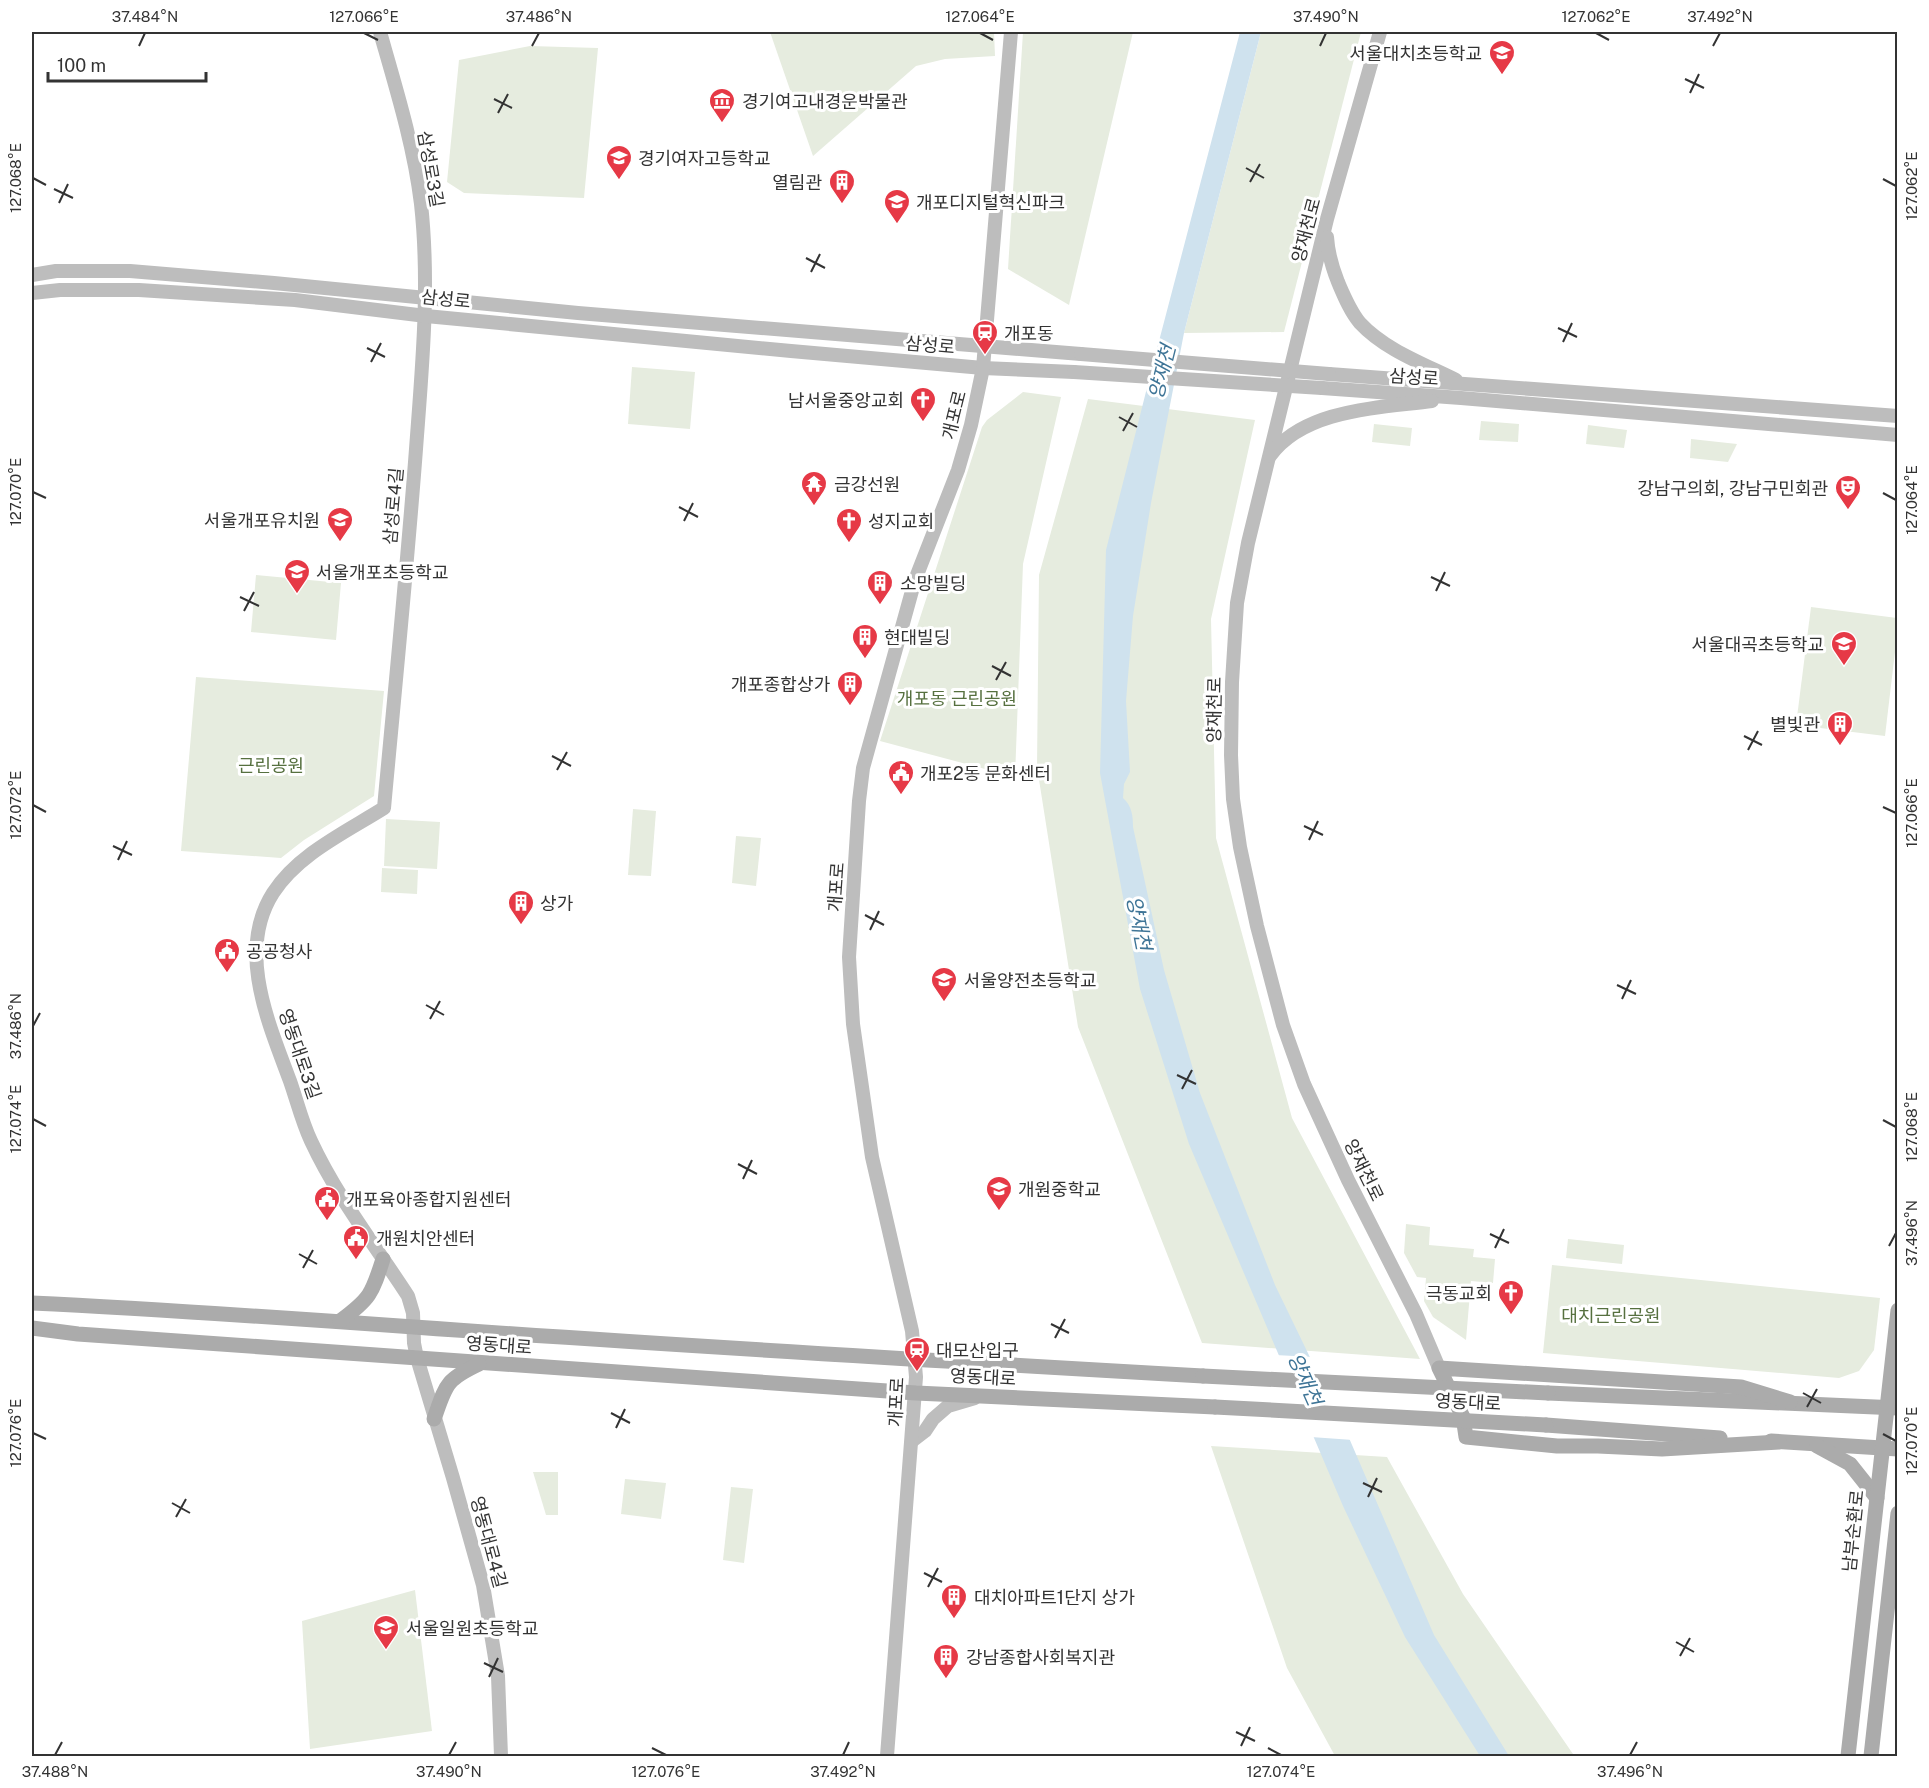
<svg xmlns="http://www.w3.org/2000/svg" width="1929" height="1788" viewBox="0 0 1929 1788" font-family="'Public Sans','Noto Sans KR',sans-serif">
<rect width="100%" height="100%" fill="#fff"/>
<!-- green -->
<g fill="#e6ecdf">
<path d="M770 32H994L995 56 945 59 916 66 813 156Z"/>
<path d="M1023 32H1133L1069 305 1008 269Z"/>
<path d="M1261 32H1361L1284 332 1184 333Z"/>
<path d="M530 46 598 48 584 198 464 193 447 182 459 60Z"/>
<path d="M632 367 695 372 690 429 628 424Z"/>
<path d="M1023 392 1061 397 1023 564 1015 777 880 741 982 427 987 420Z"/>
<path d="M1088 399 1255 420 1211 619 1216 838 1292 1118 1420 1359 1202 1343 1078 1027 1037 767 1039 575Z"/>
<path d="M1481 421 1519 424 1518 442 1479 440Z"/>
<path d="M1374 424 1412 428 1410 446 1372 442Z"/>
<path d="M1588 425 1627 430 1624 448 1586 444Z"/>
<path d="M1691 439 1737 444 1728 462 1690 458Z"/>
<path d="M256 575 341 583 336 640 251 632Z"/>
<path d="M1811 607 1897 618V635L1885 736 1796 725Z"/>
<path d="M196 677 384 691 374 796 304 840 281 858 181 851Z"/>
<path d="M633 809 656 811 651 876 628 875Z"/>
<path d="M386 819 440 822 437 869 384 866Z"/>
<path d="M736 836 761 838 756 886 732 883Z"/>
<path d="M382 868 418 870 417 894 381 892Z"/>
<path d="M1406 1224 1430 1227 1429 1245 1474 1249 1473 1257 1495 1259 1493 1283 1471 1281 1466 1340 1433 1317 1424 1301 1426 1278 1417 1277 1404 1253Z"/>
<path d="M1568 1239 1624 1245 1622 1264 1566 1258Z"/>
<path d="M1552 1265 1880 1298 1874 1350 1859 1371 1839 1378 1543 1353Z"/>
<path d="M1211 1446 1387 1457 1463 1594 1573 1754 1577 1756H1335L1287 1668Z"/>
<path d="M533 1472H558V1515H546Z"/>
<path d="M625 1479 666 1483 661 1519 621 1514Z"/>
<path d="M731 1487 753 1489 744 1563 723 1560Z"/>
<path d="M415 1590 432 1731 310 1749 302 1621Z"/>
</g>
<!-- water -->
<path fill="#cfe2ee" d="M1240 32H1261L1184 333 1151 503 1133 616 1126 701 1130 772 1124 784 1123 798C1132 806 1133 816 1133 827L1164 970 1200 1093 1275 1285 1349 1438 1434 1635 1509 1756H1480L1405 1637 1343 1506 1189 1144 1140 989 1100 773 1106 550 1153 364Z"/>
<!-- pier -->
<path fill="#fff" d="M1275 1355 1313 1357 1353 1440 1311 1437Z"/>
<g fill="none" stroke-linecap="round" stroke-linejoin="round">
<!-- secondary -->
<g stroke="#bdbdbd" stroke-width="14">
<path d="M380 32C396 88 414 146 421 204 430 286 422 368 416 449 407 569 395 688 384 808 346 832 298 854 273 893 236 951 269 1024 290 1081 297 1101 302 1122 311 1141 337 1197 375 1245 408 1296L413 1313 414 1343 417 1358 453 1478 483 1585 498 1676 501 1756"/>
<path d="M1380 32 1327 219 1248 543 1237 603 1232 682 1231 755 1233 799 1240 847 1257 926 1283 1025 1304 1084 1348 1180 1416 1314 1439 1368"/>
<path d="M1327 237C1328 253 1332 267 1338 282 1344 296 1350 311 1360 323 1385 350 1424 364 1456 380"/>
<path d="M32 275 56 271H130L274 283 578 313 1081 354"/>
<path d="M32 293 60 290H139L295 300 426 316 791 351 983 368 1074 372"/>
<path d="M1329 374 1898 416"/>
<path d="M1322 388 1461 398 1898 435"/>
<path d="M1270 456C1304 409 1379 408 1432 401"/>
<path d="M912 1441 925 1431 933 1419 948 1406 975 1398"/>
<path d="M887 1756 916 1377 912 1331 872 1157 853 1024 849 957 859 801 863 768 915 580 958 470 971 425 983 368 1011 32"/>
</g>
<!-- primary -->
<g stroke="#ababab" stroke-width="15">
<path d="M32 1303C159 1309 287 1318 414 1327 677 1346 940 1361 1203 1376"/>
<path d="M340 1321C370 1299 372 1294 383 1259"/>
<path d="M32 1328 78 1334 916 1393 1215 1407"/>
<path d="M1548 1393 1898 1408"/>
<path d="M434 1419C446 1385 445 1380 479 1364"/>
<path d="M1546 1425 1720 1438"/>
<path d="M1771 1441 1898 1449"/>
<path d="M1779 1442 1662 1449 1598 1446H1557L1466 1437 1463 1417 1439 1368 1741 1387 1790 1402"/>
<path d="M1817 1446 1850 1464 1877 1498"/>
<path d="M1848 1756 1898 1310"/>
<path d="M1871 1756 1898 1513"/>
</g>
<!-- secondary-bridge -->
<g stroke="#bdbdbd" stroke-width="14">
<path d="M1081 354 1329 374"/>
<path d="M1074 372 1322 388"/>
</g>
<!-- primary-bridge -->
<g stroke="#ababab" stroke-width="15">
<path d="M1203 1376 1548 1393"/>
<path d="M1215 1407 1546 1425"/>
</g>
</g>
<!-- ticks -->
<path fill="none" stroke="#333" stroke-width="2" d="M364 33 378 40M980 33 993 40M1596 33 1609 40M139 46 145 33M532 46 539 33M1320 46 1326 33M1713 46 1720 33M1685 79 1704 88M1690 93 1699 74M494 99 512 108M498 113 508 94M1246 168 1264 178M33 178 46 185M1883 179 1896 186M1250 182 1260 164M54 189 73 198M59 203 68 184M806 258 825 268M811 272 820 254M1558 328 1577 337M1563 342 1572 323M367 348 385 357M371 362 381 343M1119 417 1137 427M1123 431 1133 413M33 492 46 498M1883 493 1896 500M679 507 698 517M684 521 693 503M1431 577 1450 586M1436 591 1445 572M240 597 259 606M244 611 254 592M992 666 1011 676M996 680 1006 662M1744 736 1762 745M1748 750 1758 731M552 756 571 766M557 770 567 752M33 805 46 812M1883 807 1896 813M1304 826 1323 835M1309 840 1318 821M113 846 132 855M118 860 127 841M865 915 884 925M870 930 879 911M1617 985 1636 994M1622 999 1631 980M426 1005 444 1015M430 1019 440 1001M33 1026 40 1013M1177 1075 1196 1084M1182 1089 1192 1070M33 1119 46 1126M1883 1120 1896 1127M738 1164 757 1174M743 1179 752 1160M1490 1234 1509 1243M1889 1246 1896 1233M1495 1248 1504 1229M299 1254 317 1264M303 1268 313 1250M1051 1324 1069 1333M1055 1338 1065 1319M1803 1393 1821 1403M1807 1407 1817 1389M611 1413 630 1423M616 1428 625 1409M33 1433 46 1439M1883 1434 1896 1441M1363 1483 1382 1492M1368 1497 1377 1478M172 1503 190 1513M176 1517 186 1499M924 1573 942 1582M928 1587 938 1568M1676 1642 1694 1652M1680 1656 1690 1638M484 1663 503 1672M489 1677 498 1658M1236 1732 1255 1741M1241 1746 1250 1727M652 1748 666 1755M1268 1748 1281 1755M55 1755 62 1742M449 1755 456 1742M843 1755 849 1742M1630 1755 1637 1742"/>
<!-- icons -->
<defs>
<symbol id="school-pin" viewBox="-11 -11 22 30"><path d="M0 17L-7.5 6A9.5 9.5 0 1 1 7.5 6Z" fill="#e63946" stroke="#fff"/><path d="M0-5L7-2L0 1L-7-2ZM-4 1L0 2.5L4 1V4Q0 6-4 4Z" fill="#fff"/></symbol>
<symbol id="museum-pin" viewBox="-11 -11 22 30"><path d="M0 17L-7.5 6A9.5 9.5 0 1 1 7.5 6Z" fill="#e63946" stroke="#fff"/><path d="M0-6L6-3V-2H-6V-3ZM-5-1h2V3h-2ZM-1-1h2V3h-2ZM3-1h2V3H3ZM-6 4H6V6H-6Z" fill="#fff"/></symbol>
<symbol id="building-pin" viewBox="-11 -11 22 30"><path d="M0 17L-7.5 6A9.5 9.5 0 1 1 7.5 6Z" fill="#e63946" stroke="#fff"/><path d="M-4-6H4V6H1V3H-1V6H-4ZM-2.5-4.3h1.7v1.8h-1.7ZM.8-4.3h1.7v1.8H.8ZM-2.5-1h1.7V.8h-1.7ZM.8-1h1.7V.8H.8Z" fill="#fff"/></symbol>
<symbol id="station-pin" viewBox="-11 -11 22 30"><path d="M0 17L-7.5 6A9.5 9.5 0 1 1 7.5 6Z" fill="#e63946" stroke="#fff"/><path d="M-3-6H3Q5-6 5-4V2Q5 4 3 4L4.5 6H3L1.5 4h-3L-3 6H-4.5L-3 4Q-5 4-5 2V-4Q-5-6-3-6ZM-3.5-4v3h7v-3ZM-3.5 1v1.5H-2V1ZM2 1v1.5H3.5V1Z" fill="#fff"/></symbol>
<symbol id="church-pin" viewBox="-11 -11 22 30"><path d="M0 17L-7.5 6A9.5 9.5 0 1 1 7.5 6Z" fill="#e63946" stroke="#fff"/><path d="M-1.2-6h2.4v3.5h3.3v2.4h-3.3V6h-2.4V-.1h-3.3v-2.4h3.3Z" fill="#fff"/></symbol>
<symbol id="temple-pin" viewBox="-11 -11 22 30"><path d="M0 17L-7.5 6A9.5 9.5 0 1 1 7.5 6Z" fill="#e63946" stroke="#fff"/><path d="M0-6L5-2H3V0L6.5 2.5H4V6H1.5V3h-3V6H-4V2.5H-6.5L-3 0V-2H-5Z" fill="#fff"/></symbol>
<symbol id="theatre-pin" viewBox="-11 -11 22 30"><path d="M0 17L-7.5 6A9.5 9.5 0 1 1 7.5 6Z" fill="#e63946" stroke="#fff"/><path d="M-5-5.5Q0-4 5-5.5V0Q5 5 0 6Q-5 5-5 0ZM-3.3-2.5H-1v1.5H-3.3ZM1-2.5H3.3v1.5H1ZM-2.8 1Q0 5.5 2.8 1Z" fill="#fff"/></symbol>
<symbol id="civic-pin" viewBox="-11 -11 22 30"><path d="M0 17L-7.5 6A9.5 9.5 0 1 1 7.5 6Z" fill="#e63946" stroke="#fff"/><path d="M-.6-6.5H3V-4.5H.6V-3L4-1V1h2V6H-6V1h2V-1L-.6-3ZM-1.2 2.5V6h2.4V2.5Z" fill="#fff"/></symbol>
</defs>
<g fill-rule="evenodd">
<use href="#school-pin" x="1487" y="38" width="30" height="40"/>
<use href="#museum-pin" x="707" y="86" width="30" height="40"/>
<use href="#school-pin" x="604" y="143" width="30" height="40"/>
<use href="#building-pin" x="827" y="167" width="30" height="40"/>
<use href="#school-pin" x="882" y="187" width="30" height="40"/>
<use href="#station-pin" x="970" y="318" width="30" height="40"/>
<use href="#church-pin" x="908" y="385" width="30" height="40"/>
<use href="#temple-pin" x="799" y="469" width="30" height="40"/>
<use href="#theatre-pin" x="1833" y="473" width="30" height="40"/>
<use href="#school-pin" x="325" y="505" width="30" height="40"/>
<use href="#church-pin" x="834" y="506" width="30" height="40"/>
<use href="#school-pin" x="282" y="557" width="30" height="40"/>
<use href="#building-pin" x="865" y="568" width="30" height="40"/>
<use href="#building-pin" x="850" y="622" width="30" height="40"/>
<use href="#school-pin" x="1829" y="629" width="30" height="40"/>
<use href="#building-pin" x="835" y="669" width="30" height="40"/>
<use href="#building-pin" x="1825" y="709" width="30" height="40"/>
<use href="#civic-pin" x="886" y="758" width="30" height="40"/>
<use href="#building-pin" x="506" y="888" width="30" height="40"/>
<use href="#civic-pin" x="212" y="936" width="30" height="40"/>
<use href="#school-pin" x="929" y="965" width="30" height="40"/>
<use href="#school-pin" x="984" y="1174" width="30" height="40"/>
<use href="#civic-pin" x="312" y="1184" width="30" height="40"/>
<use href="#civic-pin" x="341" y="1223" width="30" height="40"/>
<use href="#church-pin" x="1496" y="1278" width="30" height="40"/>
<use href="#station-pin" x="902" y="1335" width="30" height="40"/>
<use href="#building-pin" x="939" y="1582" width="30" height="40"/>
<use href="#school-pin" x="371" y="1613" width="30" height="40"/>
<use href="#building-pin" x="931" y="1642" width="30" height="40"/>
</g>
<g text-anchor="middle" dominant-baseline="central" stroke-width="6" stroke-linejoin="round" paint-order="stroke">
<!-- poi labels -->
<g font-size="18" fill="#333" stroke="#fff" text-anchor="start">
<text x="1482" y="53" text-anchor="end">서울대치초등학교</text>
<text x="742" y="101">경기여고내경운박물관</text>
<text x="638" y="158">경기여자고등학교</text>
<text x="822" y="182" text-anchor="end">열림관</text>
<text x="916" y="202">개포디지털혁신파크</text>
<text x="1004" y="333">개포동</text>
<text x="904" y="400" text-anchor="end">남서울중앙교회</text>
<text x="834" y="484">금강선원</text>
<text x="1828" y="488" text-anchor="end">강남구의회, 강남구민회관</text>
<text x="320" y="520" text-anchor="end">서울개포유치원</text>
<text x="868" y="521">성지교회</text>
<text x="316" y="572">서울개포초등학교</text>
<text x="900" y="583">소망빌딩</text>
<text x="884" y="637">현대빌딩</text>
<text x="1824" y="644" text-anchor="end">서울대곡초등학교</text>
<text x="830" y="684" text-anchor="end">개포종합상가</text>
<text x="1820" y="724" text-anchor="end">별빛관</text>
<text x="920" y="773">개포2동 문화센터</text>
<text x="540" y="903">상가</text>
<text x="246" y="951">공공청사</text>
<text x="964" y="980">서울양전초등학교</text>
<text x="1018" y="1189">개원중학교</text>
<text x="346" y="1199">개포육아종합지원센터</text>
<text x="376" y="1238">개원치안센터</text>
<text x="1492" y="1293" text-anchor="end">극동교회</text>
<text x="936" y="1350">대모산입구</text>
<text x="974" y="1597">대치아파트1단지 상가</text>
<text x="406" y="1628">서울일원초등학교</text>
<text x="966" y="1657">강남종합사회복지관</text>
</g>
<!-- street labels -->
<g font-size="18" fill="#333" stroke="#fff">
<text transform="translate(431 169) rotate(80)">삼성로3길</text>
<text transform="translate(1306 230) rotate(-75)">양재천로</text>
<text transform="translate(446 299) rotate(6)">삼성로</text>
<text transform="translate(930 345) rotate(5)">삼성로</text>
<text transform="translate(1414 377) rotate(4)">삼성로</text>
<text transform="translate(954 415) rotate(-76)">개포로</text>
<text transform="translate(393 506) rotate(-85)">삼성로4길</text>
<text transform="translate(1214 710) rotate(-89)">양재천로</text>
<text transform="translate(836 887) rotate(-86)">개포로</text>
<text transform="translate(300 1054) rotate(71)">영동대로3길</text>
<text transform="translate(1364 1170) rotate(64)">양재천로</text>
<text transform="translate(499 1345) rotate(4)">영동대로</text>
<text transform="translate(983 1377) rotate(3)">영동대로</text>
<text transform="translate(896 1402) rotate(-87)">개포로</text>
<text transform="translate(1468 1402) rotate(3)">영동대로</text>
<text transform="translate(1853 1531) rotate(-84)">남부순환로</text>
<text transform="translate(489 1542) rotate(75)">영동대로4길</text>
</g>
<!-- park labels -->
<g font-size="18" fill="#56703f" stroke="#fff">
<text x="957" y="698">개포동 근린공원</text>
<text x="271" y="765">근린공원</text>
<text x="1611" y="1315">대치근린공원</text>
</g>
<!-- water labels -->
<g font-size="20" font-style="italic" fill="#3f7597" stroke="#fff">
<text transform="translate(1162 372) rotate(-76)">양재천</text>
<text transform="translate(1139 923) rotate(79)">양재천</text>
<text transform="translate(1305 1379) rotate(66)">양재천</text>
</g>
</g>
<!-- border -->
<rect width="1929" height="1788" fill="none" stroke="#ffffff" stroke-width="66"/>
<!-- scale -->
<path d="M48 72v9h158v-9" fill="none" stroke="#333333" stroke-width="3"/>
<text x="57" y="72" font-size="18" fill="#333333" stroke="#ffffff" stroke-width="4.5" paint-order="stroke">100 m</text>
<rect x="33" y="33" width="1863" height="1722" fill="none" stroke="#333" stroke-width="2"/>
<g font-size="15" text-anchor="middle" fill="#333">
<text x="145" y="22">37.484°N</text>
<text x="364" y="22">127.066°E</text>
<text x="539" y="22">37.486°N</text>
<text x="980" y="22">127.064°E</text>
<text x="1326" y="22">37.490°N</text>
<text x="1596" y="22">127.062°E</text>
<text x="1720" y="22">37.492°N</text>
<text transform="translate(16 178) rotate(-90)" y="5">127.068°E</text>
<text transform="translate(1912 186) rotate(-90)" y="5">127.062°E</text>
<text transform="translate(16 492) rotate(-90)" y="5">127.070°E</text>
<text transform="translate(1912 500) rotate(-90)" y="5">127.064°E</text>
<text transform="translate(16 805) rotate(-90)" y="5">127.072°E</text>
<text transform="translate(1912 813) rotate(-90)" y="5">127.066°E</text>
<text transform="translate(16 1026) rotate(-90)" y="5">37.486°N</text>
<text transform="translate(16 1119) rotate(-90)" y="5">127.074°E</text>
<text transform="translate(1912 1127) rotate(-90)" y="5">127.068°E</text>
<text transform="translate(1912 1233) rotate(-90)" y="5">37.496°N</text>
<text transform="translate(16 1433) rotate(-90)" y="5">127.076°E</text>
<text transform="translate(1912 1441) rotate(-90)" y="5">127.070°E</text>
<text x="55" y="1777">37.488°N</text>
<text x="449" y="1777">37.490°N</text>
<text x="666" y="1777">127.076°E</text>
<text x="843" y="1777">37.492°N</text>
<text x="1281" y="1777">127.074°E</text>
<text x="1630" y="1777">37.496°N</text>
</g>
</svg>
